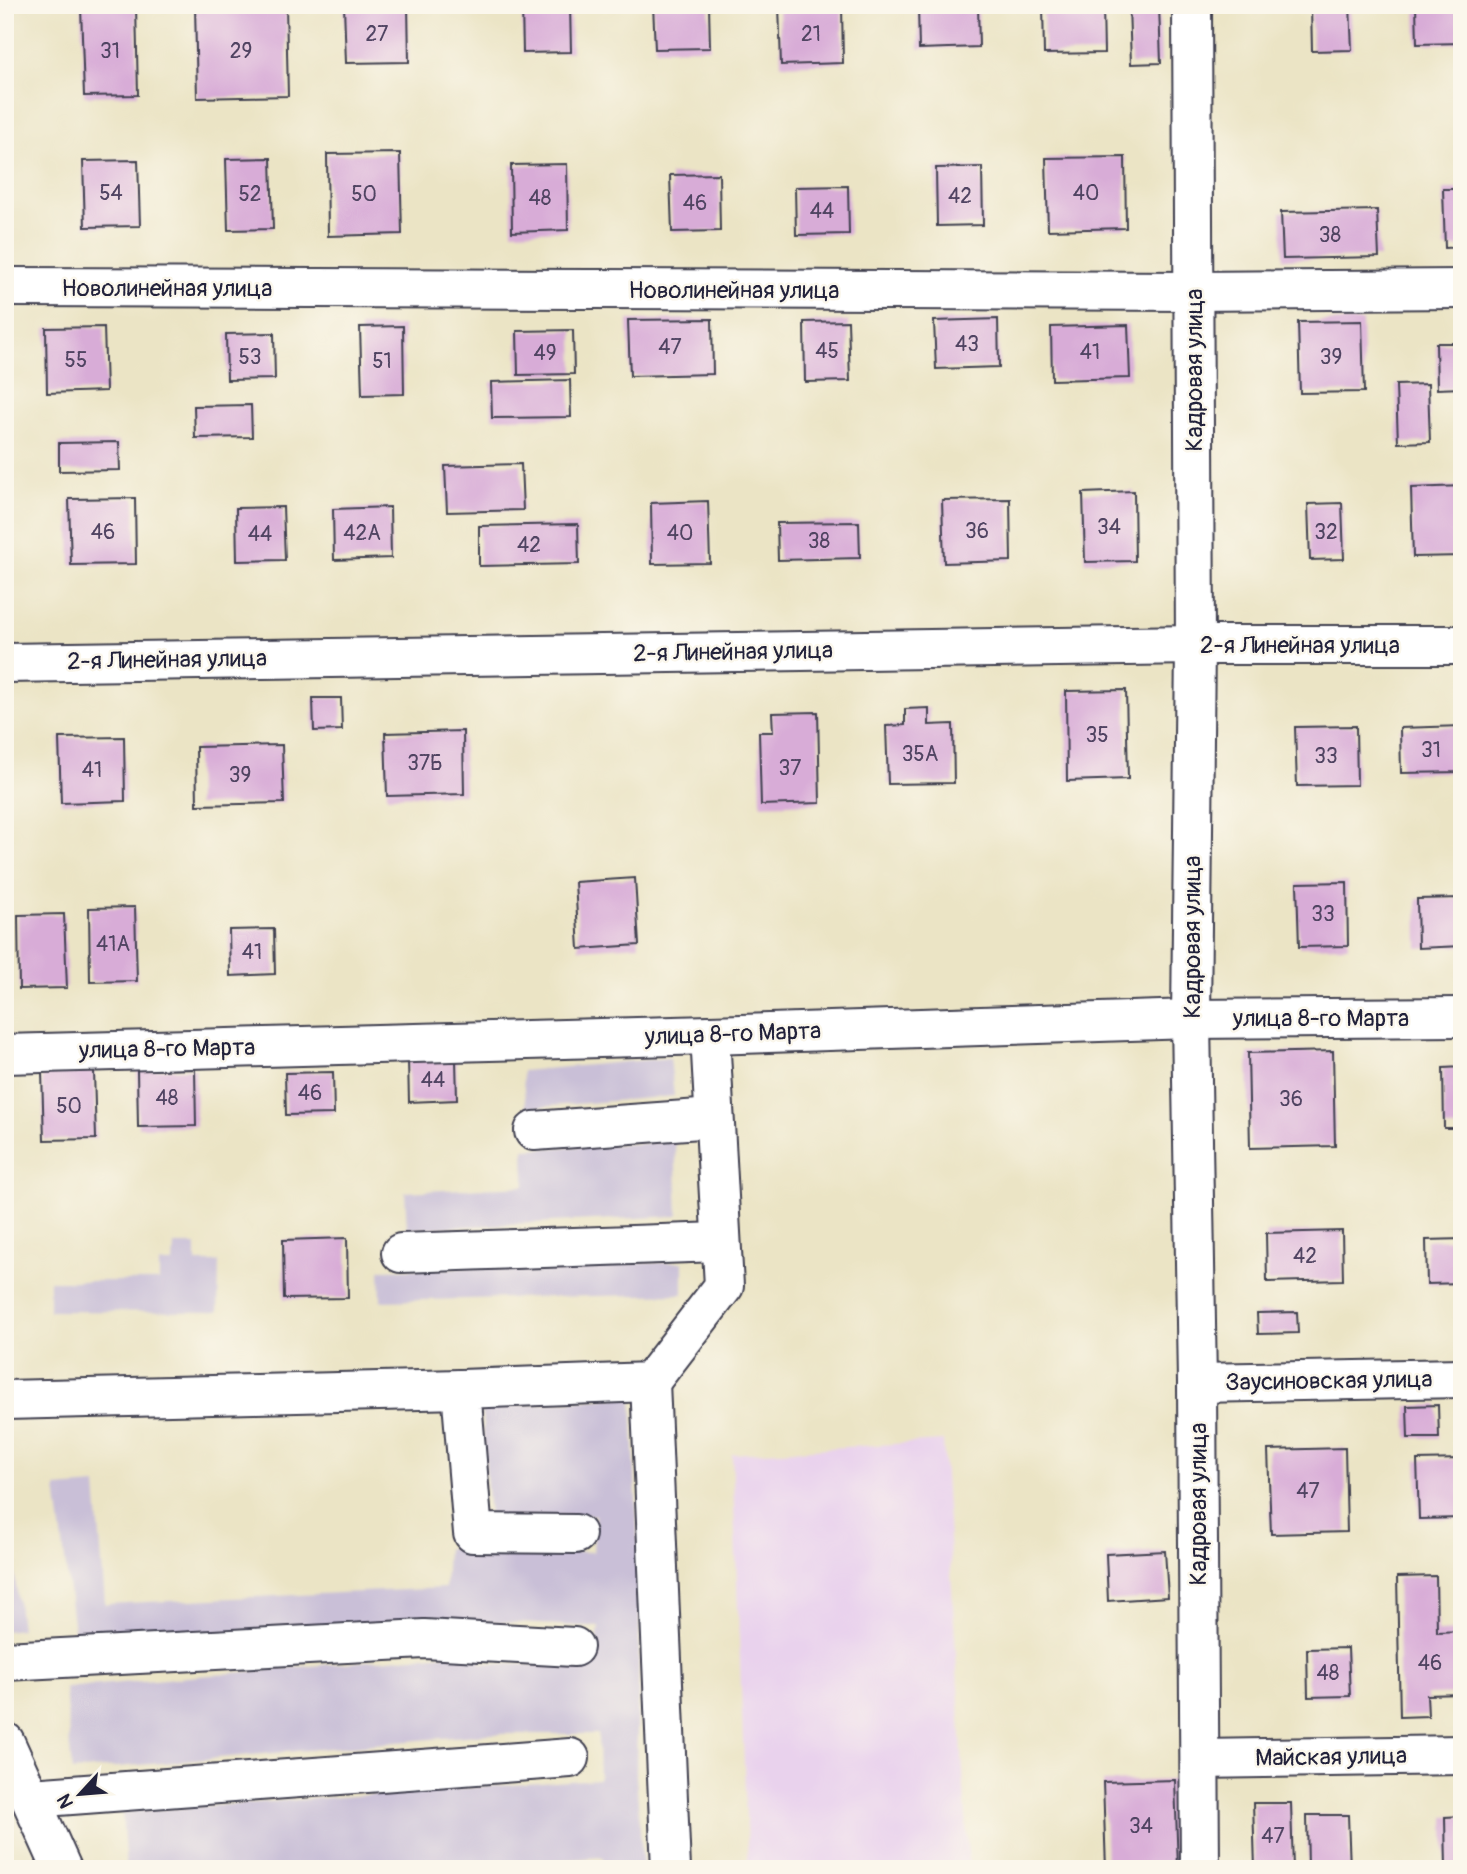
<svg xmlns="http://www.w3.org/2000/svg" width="1467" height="1874" viewBox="0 0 1467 1874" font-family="Pangolin,sans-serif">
<rect width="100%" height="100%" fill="#fbf7ec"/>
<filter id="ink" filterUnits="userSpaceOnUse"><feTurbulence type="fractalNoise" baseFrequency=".0143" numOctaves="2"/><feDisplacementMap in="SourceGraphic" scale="14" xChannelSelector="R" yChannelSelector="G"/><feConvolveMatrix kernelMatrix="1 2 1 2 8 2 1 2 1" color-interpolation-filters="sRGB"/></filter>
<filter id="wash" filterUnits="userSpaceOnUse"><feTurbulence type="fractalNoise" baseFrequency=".00686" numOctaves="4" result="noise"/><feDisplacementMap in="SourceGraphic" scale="28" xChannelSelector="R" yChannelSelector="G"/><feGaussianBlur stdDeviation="1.57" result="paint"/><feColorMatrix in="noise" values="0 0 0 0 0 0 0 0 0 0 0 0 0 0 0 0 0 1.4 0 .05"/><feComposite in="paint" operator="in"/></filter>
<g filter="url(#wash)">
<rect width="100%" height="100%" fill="#ebe4c5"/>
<!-- built -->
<path fill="#e9d2ed" d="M943 1441 969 1869H748L732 1454Z"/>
<!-- industrial -->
<g fill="#c9bfd7">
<path d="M670 1058 674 1096 526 1108 522 1071Z"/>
<path d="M675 1142 678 1216 407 1229 405 1192 525 1186 524 1149Z"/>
<path d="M174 1245H196V1262H219L218 1312 49 1311V1281H159V1263H173Z"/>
<path d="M683 1262V1294L381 1301 380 1270Z"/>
<path d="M632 1396 640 1601 636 1776 643 1869H604L603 1857 433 1869H126L122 1812 599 1779 598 1734H487L72 1771 65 1688 480 1651 481 1663 594 1667 599 1627 439 1619 314 1636 76 1647 56 1488 96 1485 105 1604 445 1588 447 1548 593 1552 595 1515 489 1518 482 1409Z"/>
<path d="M5 1487 21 1629 5 1631Z"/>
</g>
<g id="blocks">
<!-- building -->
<g fill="#d8acd7">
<path d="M136 5 138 95 84 96 81 7Z"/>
<path d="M195 5H286L288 96 197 98Z"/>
<path d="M344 5H408L409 62 346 63Z"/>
<path d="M522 5H570L571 52 523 53Z"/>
<path d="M653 5H709L710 48 655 49Z"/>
<path d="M779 5H842L843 63 781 65Z"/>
<path d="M918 5H978L979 47 919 49Z"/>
<path d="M1043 5H1103L1104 53 1044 54Z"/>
<path d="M1129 5H1159L1161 63 1131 64Z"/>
<path d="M1311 5H1350L1352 50 1312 51Z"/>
<path d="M1416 5H1462V43L1417 44Z"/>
<path d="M400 153 402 234 328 236 327 154Z"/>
<path d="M1125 157 1126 228 1048 230 1046 158Z"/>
<path d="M271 158 273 229 228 230 226 159Z"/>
<path d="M138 160 140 226 85 227 83 161Z"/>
<path d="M567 164 568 230 512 232 511 165Z"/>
<path d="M982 167 983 225 937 226 936 168Z"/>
<path d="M719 174 720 231 672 232 670 175Z"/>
<path d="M848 186 849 234 796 235 795 187Z"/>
<path d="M1443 189H1462V247L1445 248Z"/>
<path d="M1377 210 1379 257 1283 259 1281 212Z"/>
<path d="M712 319 713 374 630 376 628 320Z"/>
<path d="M998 319 999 367 936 369 934 321Z"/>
<path d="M848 321 850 381 805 382 804 322Z"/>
<path d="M1362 321 1364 392 1300 393 1298 322Z"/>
<path d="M1128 325 1130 378 1052 380 1051 327Z"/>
<path d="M403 326 404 394 362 395 360 327Z"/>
<path d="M104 327 106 391 47 393 46 328Z"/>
<path d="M573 330 574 374 518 375 517 331Z"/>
<path d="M274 333 275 379 227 380 226 334Z"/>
<path d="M1436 343H1462V388L1437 389Z"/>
<path d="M570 380 571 417 492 418 491 382Z"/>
<path d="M1428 384 1430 442 1398 443 1396 385Z"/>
<path d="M251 405 252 437 195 438 194 406Z"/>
<path d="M119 442 120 470 59 471V443Z"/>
<path d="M521 464 523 510 447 512 445 466Z"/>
<path d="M1462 486V556L1413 557 1411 488Z"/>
<path d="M1134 491 1135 561 1085 562 1083 493Z"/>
<path d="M135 498 136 564 71 565 69 499Z"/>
<path d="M1010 499 1011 561 944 563 942 500Z"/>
<path d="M708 501 710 563 652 564 651 503Z"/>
<path d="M1342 503 1344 559 1310 560 1308 504Z"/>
<path d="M283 507 285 560 237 561 236 508Z"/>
<path d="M390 507 391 558 334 560 333 509Z"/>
<path d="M859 522 860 558 778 560 777 523Z"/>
<path d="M578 524 579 564 479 566V526Z"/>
<path d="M1126 690 1128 779 1067 781 1066 691Z"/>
<path d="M313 698H341L342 730 314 731Z"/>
<path d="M929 708V725L953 724 954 783 888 784 886 726 905 725V709Z"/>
<path d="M818 712 820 803 761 805 759 732H773L772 713Z"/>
<path d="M1356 726 1357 785 1297 786 1295 727Z"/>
<path d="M1462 726V772L1401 773 1400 728Z"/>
<path d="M463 731 464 794 387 796 385 733Z"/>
<path d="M124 737 125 801 61 803 59 738Z"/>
<path d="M282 745 284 803 197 805 196 747Z"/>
<path d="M635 878 639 945 579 949 575 882Z"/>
<path d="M1347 882 1348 946 1299 947 1297 883Z"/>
<path d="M1462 898V946L1418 948 1417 899Z"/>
<path d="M135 907 137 981 90 982 89 908Z"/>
<path d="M64 914 67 988 19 989 18 915Z"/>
<path d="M274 929 275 974 230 976 229 930Z"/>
<path d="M1333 1051 1335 1146 1250 1148 1248 1053Z"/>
<path d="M456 1059 457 1100 409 1102 408 1060Z"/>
<path d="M1462 1067V1128H1444L1443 1068Z"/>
<path d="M195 1069 196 1126 138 1127 137 1070Z"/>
<path d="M94 1071 96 1139 44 1140 42 1072Z"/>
<path d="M333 1072 334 1114 286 1115 285 1073Z"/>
<path d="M1342 1231 1343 1280 1267 1282 1266 1233Z"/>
<path d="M347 1238 348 1298 284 1299 283 1240Z"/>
<path d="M1462 1239V1283L1427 1284 1426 1240Z"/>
<path d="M1297 1312 1298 1333 1258 1334 1257 1313Z"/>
<path d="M1438 1405 1439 1438H1408L1407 1406Z"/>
<path d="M1345 1448 1347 1532 1271 1534 1268 1450Z"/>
<path d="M1462 1459V1518L1419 1519 1417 1460Z"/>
<path d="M1165 1551 1168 1597 1108 1601 1106 1554Z"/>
<path d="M1436 1576 1437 1632 1462 1631V1694L1427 1695 1428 1716 1400 1717 1397 1577Z"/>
<path d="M1348 1648 1350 1696 1308 1697 1307 1649Z"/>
<path d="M1175 1780 1178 1869H1106L1103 1782Z"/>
<path d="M1253 1803H1291L1293 1869H1255Z"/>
<path d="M1307 1815H1348L1350 1869H1308Z"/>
<path d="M1462 1816V1869H1446L1445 1817Z"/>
</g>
</g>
</g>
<g filter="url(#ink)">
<use href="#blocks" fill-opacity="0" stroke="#403f50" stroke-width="2"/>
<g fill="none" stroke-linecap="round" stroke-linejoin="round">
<defs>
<g id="minor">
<path d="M1192 5 1195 645 1191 1019 1197 1383 1200 1869"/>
<path d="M5 287 1194 291 1462 289"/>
<path d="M5 663 1195 645H1462"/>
<path d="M5 1054 710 1035 1191 1019 1462 1017"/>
<path d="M534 1131 714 1118"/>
<path d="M401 1253 720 1242"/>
<path d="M650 1382 671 1869"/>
<path d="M1197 1383 1462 1378"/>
<path d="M5 1400 461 1389"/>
<path d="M576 1534 473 1533 461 1389 650 1382 724 1286 710 1035"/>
<path d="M5 1661 424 1639 574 1647"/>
<path d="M5 1742 62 1869"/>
<path d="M1200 1759 1462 1755"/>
<path d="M31 1798 570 1758"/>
</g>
</defs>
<!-- minor casing -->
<use href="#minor" stroke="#403f50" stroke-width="42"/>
<!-- minor -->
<use href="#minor" stroke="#fff" stroke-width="38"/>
</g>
</g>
<g text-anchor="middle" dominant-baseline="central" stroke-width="5" stroke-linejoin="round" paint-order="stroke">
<!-- number labels -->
<g font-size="21" fill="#504462">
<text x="377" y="34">27</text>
<text x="811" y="34">21</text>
<text x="110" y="51">31</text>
<text x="241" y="51">29</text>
<text x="111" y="193">54</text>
<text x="1086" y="193">40</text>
<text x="250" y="194">52</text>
<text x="364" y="194">50</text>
<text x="960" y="196">42</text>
<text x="540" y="198">48</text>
<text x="695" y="203">46</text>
<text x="822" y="211">44</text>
<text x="1330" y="235">38</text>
<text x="967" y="344">43</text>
<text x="670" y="347">47</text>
<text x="827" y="351">45</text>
<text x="1090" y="352">41</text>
<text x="545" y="353">49</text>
<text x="250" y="357">53</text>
<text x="1331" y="357">39</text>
<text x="76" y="360">55</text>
<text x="382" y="361">51</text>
<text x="1109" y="527">34</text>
<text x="977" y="531">36</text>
<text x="103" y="532">46</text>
<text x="1326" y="532">32</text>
<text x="362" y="533">42А</text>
<text x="680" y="533">40</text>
<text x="260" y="534">44</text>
<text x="819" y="541">38</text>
<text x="529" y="545">42</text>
<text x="1097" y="735">35</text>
<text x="1431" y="750">31</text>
<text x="920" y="754">35А</text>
<text x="1326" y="756">33</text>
<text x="425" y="763">37Б</text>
<text x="790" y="768">37</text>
<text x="92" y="770">41</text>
<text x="240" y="775">39</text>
<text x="1323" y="914">33</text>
<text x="113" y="944">41А</text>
<text x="252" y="952">41</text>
<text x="433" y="1080">44</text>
<text x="310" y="1093">46</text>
<text x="167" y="1098">48</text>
<text x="1291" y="1099">36</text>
<text x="69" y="1106">50</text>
<text x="1305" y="1256">42</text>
<text x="1308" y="1491">47</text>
<text x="1430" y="1663">46</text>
<text x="1328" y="1673">48</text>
<text x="1141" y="1826">34</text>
<text x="1273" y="1836">47</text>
</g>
<!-- street labels -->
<g font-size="24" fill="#22223b" stroke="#fbf7ec">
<text x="167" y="288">Новолинейная улица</text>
<text x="734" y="290">Новолинейная улица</text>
<text transform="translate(1194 370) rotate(-90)">Кадровая улица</text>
<text x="1300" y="645">2-я Линейная улица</text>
<text transform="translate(733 652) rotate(-1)">2-я Линейная улица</text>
<text transform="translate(167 660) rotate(-1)">2-я Линейная улица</text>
<text transform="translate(1192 937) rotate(-90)">Кадровая улица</text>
<text x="1321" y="1018">улица 8-го Марта</text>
<text transform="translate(733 1034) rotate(-2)">улица 8-го Марта</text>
<text transform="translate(167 1049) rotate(-1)">улица 8-го Марта</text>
<text transform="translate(1329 1381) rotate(-1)">Заусиновская улица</text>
<text transform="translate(1198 1504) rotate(-90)">Кадровая улица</text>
<text transform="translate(1331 1757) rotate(-1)">Майская улица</text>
</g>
</g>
<!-- margin -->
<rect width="1467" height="1874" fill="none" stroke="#fbf7ec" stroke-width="28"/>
<!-- north arrow -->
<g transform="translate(80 1794) rotate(244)" stroke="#fbf7ec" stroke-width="5" paint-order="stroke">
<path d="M0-5L12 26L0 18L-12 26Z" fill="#22223b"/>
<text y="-10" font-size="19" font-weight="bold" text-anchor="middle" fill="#22223b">N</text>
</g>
</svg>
